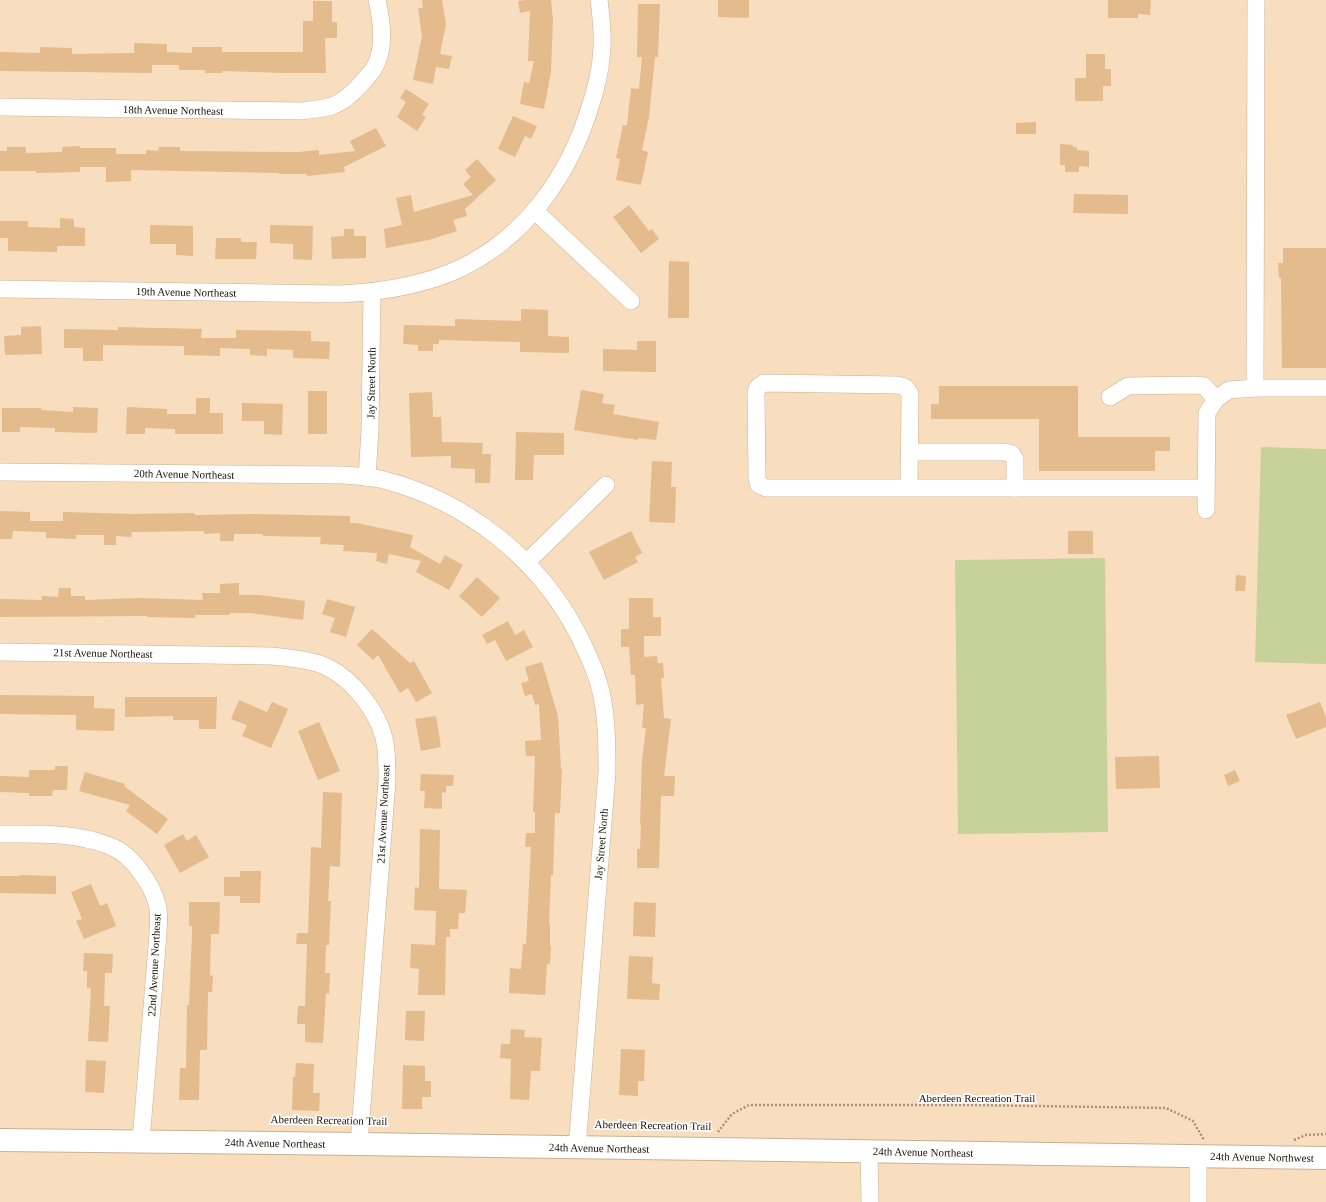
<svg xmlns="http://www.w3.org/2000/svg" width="1326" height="1202" viewBox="0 0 1326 1202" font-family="'Times New Roman',serif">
<rect width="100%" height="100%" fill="#f8ddbf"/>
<!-- green -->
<g fill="#c7d29b">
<path d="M1261 447 1326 449V664L1255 662Z"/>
<path d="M1105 558 1108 832 958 834 955 560Z"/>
</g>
<!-- building -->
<g fill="#e3bb8d">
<path d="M422 0H442L446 24 440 54 452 56 449 69 436 67 433 84 413 80 422 36 418 8H423Z"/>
<path d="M526 0H551L553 19 551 72 544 109 520 104 524 82 529 83 534 61H528L530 11 520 13 518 1Z"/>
<path d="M718 0H749V18L718 17Z"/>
<path d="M1108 0H1151L1150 15 1138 14V18H1108Z"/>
<path d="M313 1H332V22H337V38H325L326 73H284L222 71V73H205V70H179V65H152V73L0 71V52L40 53V47L72 48V54L134 53V43L167 44V52L192 53V47H222V52H303V21H313Z"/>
<path d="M638 4H660L658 57H655L649 117 642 150 648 152 641 185 616 180 620 159 616 158 623 125H627L631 88 639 89 642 57H637Z"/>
<path d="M1086 54H1105V69H1111V86H1103V101H1075V78H1086Z"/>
<path d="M406 89 429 104 422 115 426 117 417 131 397 117 406 102 400 98Z"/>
<path d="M513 116 537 126 531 139 525 136 515 157 498 149Z"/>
<path d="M1036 122V134H1016V123Z"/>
<path d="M376 128 386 146 344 167 345 172 307 176V174H279V173L131 170V181L106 182V167H80V172L36 173V171H0V151H7V147H26V153L62 152V147L80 146V148H116V154H146V150L158 151 159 147H180V151L298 152 319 150V155L355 151 350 141Z"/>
<path d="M1060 144 1073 145V147H1077V150L1089 151V167L1079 166V172H1065V165H1060Z"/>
<path d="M477 159 496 180 465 209 467 216 453 220 457 231 429 240 386 248 384 229 402 225 396 198 411 195 414 212 473 195 463 184 471 177 465 170Z"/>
<path d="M1074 194 1128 195V214L1073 213Z"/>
<path d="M629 205 649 231 652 229 659 239 641 253 613 217Z"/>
<path d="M60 218 74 219V227L85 228V246H57V252L8 251V238H0V221H28V227L60 228Z"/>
<path d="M150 225 193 226V256L176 255V244H150Z"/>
<path d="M270 225 313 226 312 260 293 259V244L270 243Z"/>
<path d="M344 229H354V236H366V258L332 259 331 237 344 236Z"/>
<path d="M216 238H241V242H257L256 259H215Z"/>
<path d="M1283 248H1326V368H1282L1281 278H1279L1278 263H1283Z"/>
<path d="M669 261 689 262V318H668Z"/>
<path d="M521 309 548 310V336L569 337V353L520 352V342L439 340V344H433V351H418V345L403 344 404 325 455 326V319L521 321Z"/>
<path d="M41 326 42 354 5 355 4 336 21 335V327Z"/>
<path d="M118 327 202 329 201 338H236V330L311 331V341L330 342 329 359 293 358V350L267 349V356L250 355V349L220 348V356L184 355V346L103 345V361H83V348H64V329L118 330Z"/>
<path d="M637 341H656V372L603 371V349L637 350Z"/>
<path d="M939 386H1078V437H1170V451H1155V471H1039V419H931V404H939Z"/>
<path d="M581 390 604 394 602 403 615 405 613 414 659 422 656 440 638 438V440L574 430Z"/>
<rect x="308" y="391" width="19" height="43"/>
<path d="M432 392 433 417H441L442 442 483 443 482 454H491L490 483H475V469L451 468V456L411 457 409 393Z"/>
<path d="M196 398H210V413H223V434H175V429L145 428V434H126L127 407 167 409V414H196Z"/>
<path d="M242 403 283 404 282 435 264 434V421H242Z"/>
<path d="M73 407 98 408 97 433 55 432V428L20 427V432H2V408H41V410L73 412Z"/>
<path d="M516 432 564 433V455H534L533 480H515Z"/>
<path d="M652 461 672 462 671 487H676L675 523 649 522Z"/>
<path d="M0 511 30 512V521H63V512L132 514 194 513 195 515 254 514 350 516V523H357L413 535 410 547 440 564 445 555 463 565 449 590 416 572 421 561 389 554 387 564 376 561 377 553 343 551 344 545 320 544 321 537 263 536V534H234V541H220V533L204 534V531L132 532 131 537 116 536V545H104V535H76V539L46 538V532L13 531 12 539H0Z"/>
<path d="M631 531 642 553 635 557 638 562 604 580 589 552Z"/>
<rect x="1068" y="531" width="25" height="23"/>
<path d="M1236 575 1246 576 1245 591H1235Z"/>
<path d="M477 577 500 598 482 617 459 596Z"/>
<path d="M239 583V595H260L305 601 303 620 250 613H230V615H195V618L147 617V616L0 617V599L42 600V596L58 597 59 588H71V596H85V600L139 598 203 600 202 593H220V584Z"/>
<path d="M629 598H653V617H661V636H644V657L657 656 658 663H663L664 678H661L664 718 671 719 664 776H675L674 796H661L659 868H637V849H640L641 825H640L642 760 646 728H642L644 704 636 705 635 675H631L629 647H621V629H629Z"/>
<path d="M327 599 355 607 346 637 330 632 335 618 322 614Z"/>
<path d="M508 621 515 635 524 630 533 647 506 661 495 640 487 644 482 635Z"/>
<path d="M372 629 410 663 414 661 432 693 416 702 408 688 400 693 378 655 373 660 357 645Z"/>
<path d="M542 662 558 716 561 769H562L560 813H555L553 875H551L549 923H550V946H551L550 964H547L545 995 509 993 510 968 521 969 523 944H526L531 847H525L526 833H535V812H533L535 756H526L525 741 541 740 539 704 535 705 532 694 525 696 521 683 529 681 525 667Z"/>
<path d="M0 695 94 696V708L115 709 114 731 76 730V715L0 714Z"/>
<path d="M125 697H217L216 729H199V720H173V716L125 717Z"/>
<path d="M239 700 267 712 272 702 288 709 271 748 242 736 247 725 231 719Z"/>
<path d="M1320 702 1326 717V727L1296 739 1286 715Z"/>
<path d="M436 716 441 747 421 751 415 719Z"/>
<path d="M319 722 340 771 318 780 298 731Z"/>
<path d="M1159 756 1160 788 1116 789 1115 757Z"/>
<path d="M55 766H68L67 790H53L52 796H29V793L0 792V776L29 777V770H55Z"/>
<path d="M1235 770 1240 781 1228 786 1224 775Z"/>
<path d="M85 772 125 784 124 786 168 819 157 834 126 811 130 805 79 791Z"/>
<path d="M421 774 454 775 453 786H446V793L442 792V809L424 808 425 791H420Z"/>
<path d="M323 792 342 793 340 867 330 866 328 901H331L329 945H326L325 973H330L329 994 326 993 323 1043 305 1042V1024H297L298 1006H305L307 944H296L297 933H308L311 847 321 848Z"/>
<path d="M420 829 440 830 439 889 467 890 465 913H459L458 929H450V937H446L445 995H418L419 969 410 968 411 944 435 945 436 911 414 910 415 887 419 888Z"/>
<path d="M183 834 187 841 196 835 209 857 180 873 164 845Z"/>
<path d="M240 871H261L260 903H240V896H224V877H240Z"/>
<path d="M20 875 56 876V894L0 893V876H20Z"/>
<path d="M91 884 100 906 107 903 116 926 84 939 76 921 82 919 71 892Z"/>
<path d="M189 902H220L219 934H211L210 975 213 976 212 992H208L207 1050H200L199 1100H179L180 1068H186L187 1005H189L192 934V926H189Z"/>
<path d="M634 902 656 903 655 937 633 936Z"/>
<path d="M84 953 113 954 112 973H105L104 1006H110L108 1042 88 1041 91 988H87V971H83Z"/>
<path d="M629 956 653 957 652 983 660 984 659 1000 627 999Z"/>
<path d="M406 1011H425L424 1041 405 1040Z"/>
<path d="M511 1029 525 1030 524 1037 542 1038 540 1071H531L529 1100 510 1099 511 1059 500 1058 501 1044H510Z"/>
<path d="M621 1049 645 1050 644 1081H638V1096L619 1095Z"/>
<path d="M86 1060 106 1061 104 1093 85 1092Z"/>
<path d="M296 1063 314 1064 313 1093H320L319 1111 292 1110 293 1077H295Z"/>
<path d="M403 1065 425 1066V1081H431V1097H422V1109H402Z"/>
</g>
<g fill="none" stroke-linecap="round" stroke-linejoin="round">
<defs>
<g id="minor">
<path d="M1256 0 1255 388H1326"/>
<path d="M0 107 301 111C311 110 322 109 332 106 343 102 353 93 361 84 365 79 369 75 373 70 386 49 382 23 377 0"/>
<path d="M535 211 631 301"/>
<path d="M0 289 340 294C382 292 423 286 461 268 525 237 568 177 589 110 596 90 601 69 602 48 603 32 601 16 599 0"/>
<path d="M1110 397 1128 386 1195 385 1204 386 1216 399"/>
<path d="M910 452H1005L1012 454 1015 459V488"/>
<path d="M0 472 342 475C356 476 371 477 384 480 468 502 538 558 578 634 586 650 594 667 599 684 607 713 607 742 607 772L577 1148"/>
<path d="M367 477 370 430 372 292"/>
<path d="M909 488 910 394 905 387 897 385 764 383 758 387 756 392 757 479 759 485 766 488H1206"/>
<path d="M1206 510 1207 413 1216 399 1229 390 1255 388"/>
<path d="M527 562 606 485"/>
<path d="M0 652 272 656C288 658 305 659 320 664 352 676 383 716 386 750 387 761 387 771 387 781L359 1144"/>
<path d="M0 834C36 834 76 832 110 846 123 851 134 862 142 874 149 883 154 893 157 904 160 913 158 925 158 934L141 1141"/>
<path d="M869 1151 870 1202"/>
<path d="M1198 1157V1202"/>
</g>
<path id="major" d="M0 1140 359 1144 1326 1158"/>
</defs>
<!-- minor casing -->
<use href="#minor" stroke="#cab094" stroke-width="18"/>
<!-- major casing -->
<use href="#major" stroke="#cab094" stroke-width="24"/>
<!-- path -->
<g stroke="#a8947d" stroke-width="2.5" stroke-dasharray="2 2" stroke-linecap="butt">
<path d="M718 1132 732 1114 749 1105H970L1166 1108 1193 1121 1204 1140"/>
<path d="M1294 1140 1306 1135 1326 1134"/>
</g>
<!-- minor -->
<use href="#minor" stroke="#fff" stroke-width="17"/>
<!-- major -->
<use href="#major" stroke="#fff" stroke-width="22"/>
</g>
<g text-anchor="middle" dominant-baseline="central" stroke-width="3.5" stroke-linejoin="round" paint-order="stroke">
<!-- street labels -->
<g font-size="11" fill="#1b1207" stroke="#fff">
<text transform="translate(173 110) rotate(1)">18th Avenue Northeast</text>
<text transform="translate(186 292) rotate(1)">19th Avenue Northeast</text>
<text transform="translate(371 383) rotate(-89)">Jay Street North</text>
<text transform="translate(184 474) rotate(1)">20th Avenue Northeast</text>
<text transform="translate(103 653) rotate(1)">21st Avenue Northeast</text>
<text transform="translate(383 814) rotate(-87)">21st Avenue Northeast</text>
<text transform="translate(601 844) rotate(-85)">Jay Street North</text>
<text transform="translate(154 965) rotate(-87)">22nd Avenue Northeast</text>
<text x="977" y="1098">Aberdeen Recreation Trail</text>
<text transform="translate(329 1120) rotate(1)">Aberdeen Recreation Trail</text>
<text transform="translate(653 1125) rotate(1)">Aberdeen Recreation Trail</text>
<text transform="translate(275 1143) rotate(1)">24th Avenue Northeast</text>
<text transform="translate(599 1148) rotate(1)">24th Avenue Northeast</text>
<text transform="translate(923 1152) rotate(1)">24th Avenue Northeast</text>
<text transform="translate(1262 1157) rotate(1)">24th Avenue Northwest</text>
</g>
</g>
</svg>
